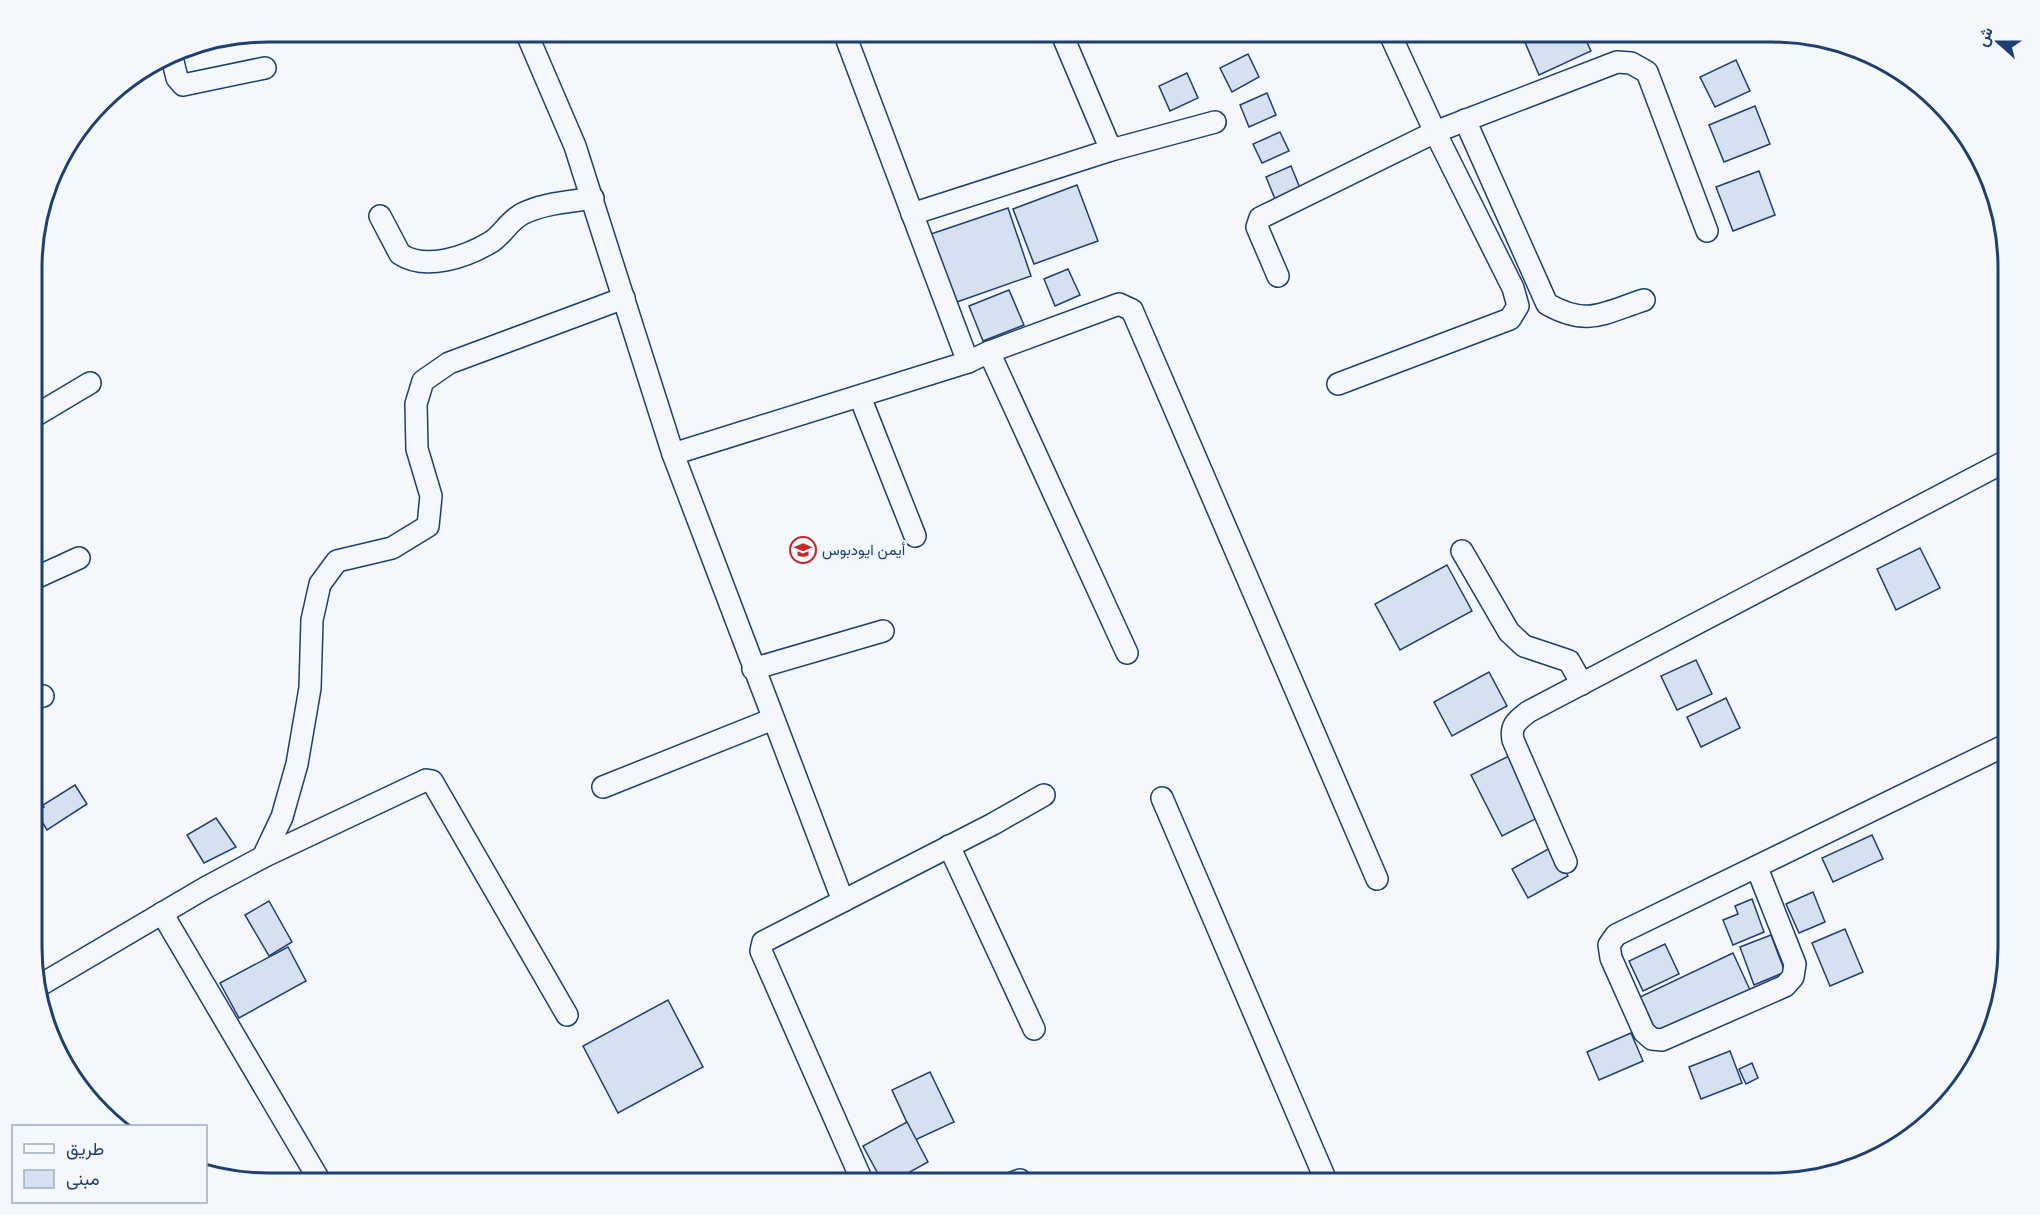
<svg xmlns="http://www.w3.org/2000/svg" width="2040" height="1215" viewBox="0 0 2040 1215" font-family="'Fira Sans',Vazirmatn,sans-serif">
<rect width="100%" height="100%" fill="#f4f7fb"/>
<!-- building -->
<g fill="#d5e0f0" stroke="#1d3f73" stroke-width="1.5">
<path d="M1524 32H1582L1591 51 1539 75 1521 33Z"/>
<path d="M1248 54 1259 77 1232 92 1220 68Z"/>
<path d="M1736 60 1750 91 1715 107 1700 77Z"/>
<path d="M1187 73 1198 98 1170 111 1159 86Z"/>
<path d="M1267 93 1276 115 1249 127 1240 105Z"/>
<path d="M1755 106 1770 144 1724 162 1709 125Z"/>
<path d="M1280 132 1289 151 1262 163 1253 144Z"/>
<path d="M1291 166 1300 188 1275 199 1266 177Z"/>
<path d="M1759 171 1775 215 1733 231 1716 187Z"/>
<path d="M1077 185 1098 241 1034 264 1013 209Z"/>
<path d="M1008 208 1031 276 954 303 931 234Z"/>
<path d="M1068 269 1080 295 1055 306 1044 279Z"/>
<path d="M1009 290 1024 325 983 341 969 306Z"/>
<path d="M1920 548 1940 588 1896 610 1877 569Z"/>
<path d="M1447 565 1472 611 1400 650 1375 604Z"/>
<path d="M1696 660 1712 694 1677 710 1661 676Z"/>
<path d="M1489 672 1507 706 1452 736 1434 702Z"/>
<path d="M1726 698 1740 728 1701 747 1687 717Z"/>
<path d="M1511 755 1541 816 1502 836 1471 775Z"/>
<path d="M75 785 87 804 47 830 35 810Z"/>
<path d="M33 789 44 807 33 811Z"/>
<path d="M216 818 236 847 204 863 187 835Z"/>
<path d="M1872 835 1883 859 1833 882 1822 858Z"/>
<path d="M1552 847 1568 876 1528 898 1512 869Z"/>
<path d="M1813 892 1825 922 1799 933 1786 904Z"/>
<path d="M1752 899 1764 932 1733 945 1723 920 1738 914 1735 906Z"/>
<path d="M269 901 292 942 269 956 245 915Z"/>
<path d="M1845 929 1863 972 1830 986 1812 943Z"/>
<path d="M1771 935 1785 972 1754 985 1740 947Z"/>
<path d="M1665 944 1679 974 1643 991 1629 961Z"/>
<path d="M288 947 306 981 239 1018 220 983Z"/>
<path d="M1733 953 1750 990 1656 1031 1640 997Z"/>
<path d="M668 1000 703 1067 618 1113 583 1046Z"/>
<path d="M1631 1033 1643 1061 1599 1080 1587 1052Z"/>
<path d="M1730 1051 1742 1083 1701 1099 1689 1067Z"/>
<path d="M1752 1063 1758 1078 1746 1084 1739 1069Z"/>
<path d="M930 1072 954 1122 915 1140 892 1090Z"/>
<path d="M907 1122 928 1162 890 1183H883L863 1146Z"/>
</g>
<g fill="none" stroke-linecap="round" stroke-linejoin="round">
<defs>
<g id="minor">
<path d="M526 32 575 146 673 454 843 901"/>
<path d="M844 32 968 362"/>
<path d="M171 53 177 78 183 85 265 68"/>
<path d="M1465 120 1547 304C1588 327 1603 313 1644 300"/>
<path d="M1111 150 1215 122"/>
<path d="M912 214 1111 150 1061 32"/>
<path d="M380 216 400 254C426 271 466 257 491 242 503 234 509 221 522 214 543 203 570 202 593 198"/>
<path d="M1278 276 1257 227 1260 218 1435 132 1617 62 1631 63 1647 72 1707 231"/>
<path d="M989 352 1127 653"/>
<path d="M1338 384 1510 319 1518 306 1513 288 1435 132 1389 32"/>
<path d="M860 397 915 536"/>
<path d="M33 417 90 383"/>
<path d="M673 454 968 362 989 352 1119 304 1132 310 1377 879"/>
<path d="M1462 551 1509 632 1524 646 1569 661 1582 684"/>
<path d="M33 579 79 558"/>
<path d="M753 669 883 631"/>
<path d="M33 699 43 696"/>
<path d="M603 787 773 719"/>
<path d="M1162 798 1327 1183"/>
<path d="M949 846 1034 1029"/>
<path d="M263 857 426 780 432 781 567 1015"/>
<path d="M1566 862 1513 740C1510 725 1517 721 1528 712L2008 460"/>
<path d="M1757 868 1795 964 1793 977 1785 986 1662 1040 1652 1039 1644 1032 1611 958 1609 945 1616 935 2008 744"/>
<path d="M162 913 321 1183"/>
<path d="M37 987 205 888 263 857 282 817 297 764 310 688 312 620 320 584 337 561 392 548 428 526 431 496 417 449 416 404 423 381 449 363 624 298"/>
<path d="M863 1183 761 951 763 942 993 824 1044 795"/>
<path d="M1012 1183 1020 1180"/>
</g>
</defs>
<!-- minor casing -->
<use href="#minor" stroke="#1d3f73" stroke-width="24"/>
<!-- minor -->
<use href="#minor" stroke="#f4f7fb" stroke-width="21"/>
</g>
<!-- icons -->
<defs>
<symbol id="school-ring" viewBox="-11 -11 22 22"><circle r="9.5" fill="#f4f7fb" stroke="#c62828" stroke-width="1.5"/><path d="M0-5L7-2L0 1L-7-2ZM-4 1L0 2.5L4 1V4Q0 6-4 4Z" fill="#c62828"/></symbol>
</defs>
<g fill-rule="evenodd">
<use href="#school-ring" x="788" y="535" width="30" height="30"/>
</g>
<g text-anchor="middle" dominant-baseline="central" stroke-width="4.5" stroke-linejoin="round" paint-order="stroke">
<!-- poi labels -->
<g font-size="15" fill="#1d3f73" stroke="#f4f7fb" text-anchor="start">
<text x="822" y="550">أيمن ايودبوس</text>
</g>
</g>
<!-- crop -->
<path d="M0 0H2040V1215H0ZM268 42H1772A226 226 0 0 1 1998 268V947A226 226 0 0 1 1772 1173H268A226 226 0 0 1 42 947V268A226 226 0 0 1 268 42Z" fill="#f4f7fb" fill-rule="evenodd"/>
<path fill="none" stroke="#1d3f73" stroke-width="3" d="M268 42H1772A226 226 0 0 1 1998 268V947A226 226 0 0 1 1772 1173H268A226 226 0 0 1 42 947V268A226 226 0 0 1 268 42Z"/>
<!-- legend -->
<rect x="12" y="1125" width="195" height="78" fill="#f4f7fb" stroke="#9eadc5" stroke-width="1.5"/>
<rect x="24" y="1144" width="30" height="9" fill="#f4f7fb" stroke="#9eadc5" stroke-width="1.5"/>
<text x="66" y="1155" font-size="18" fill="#1d3f73">طريق</text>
<rect x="24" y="1170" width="30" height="18" fill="#d5e0f0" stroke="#9eadc5" stroke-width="1.5"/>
<text x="66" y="1185" font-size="18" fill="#1d3f73">مبنى</text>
<!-- north arrow -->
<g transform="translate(1998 42) rotate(291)" stroke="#f4f7fb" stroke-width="4.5" paint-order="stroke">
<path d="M0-4.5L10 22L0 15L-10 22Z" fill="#1d3f73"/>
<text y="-9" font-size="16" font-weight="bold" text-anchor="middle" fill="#1d3f73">ش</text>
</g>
</svg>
